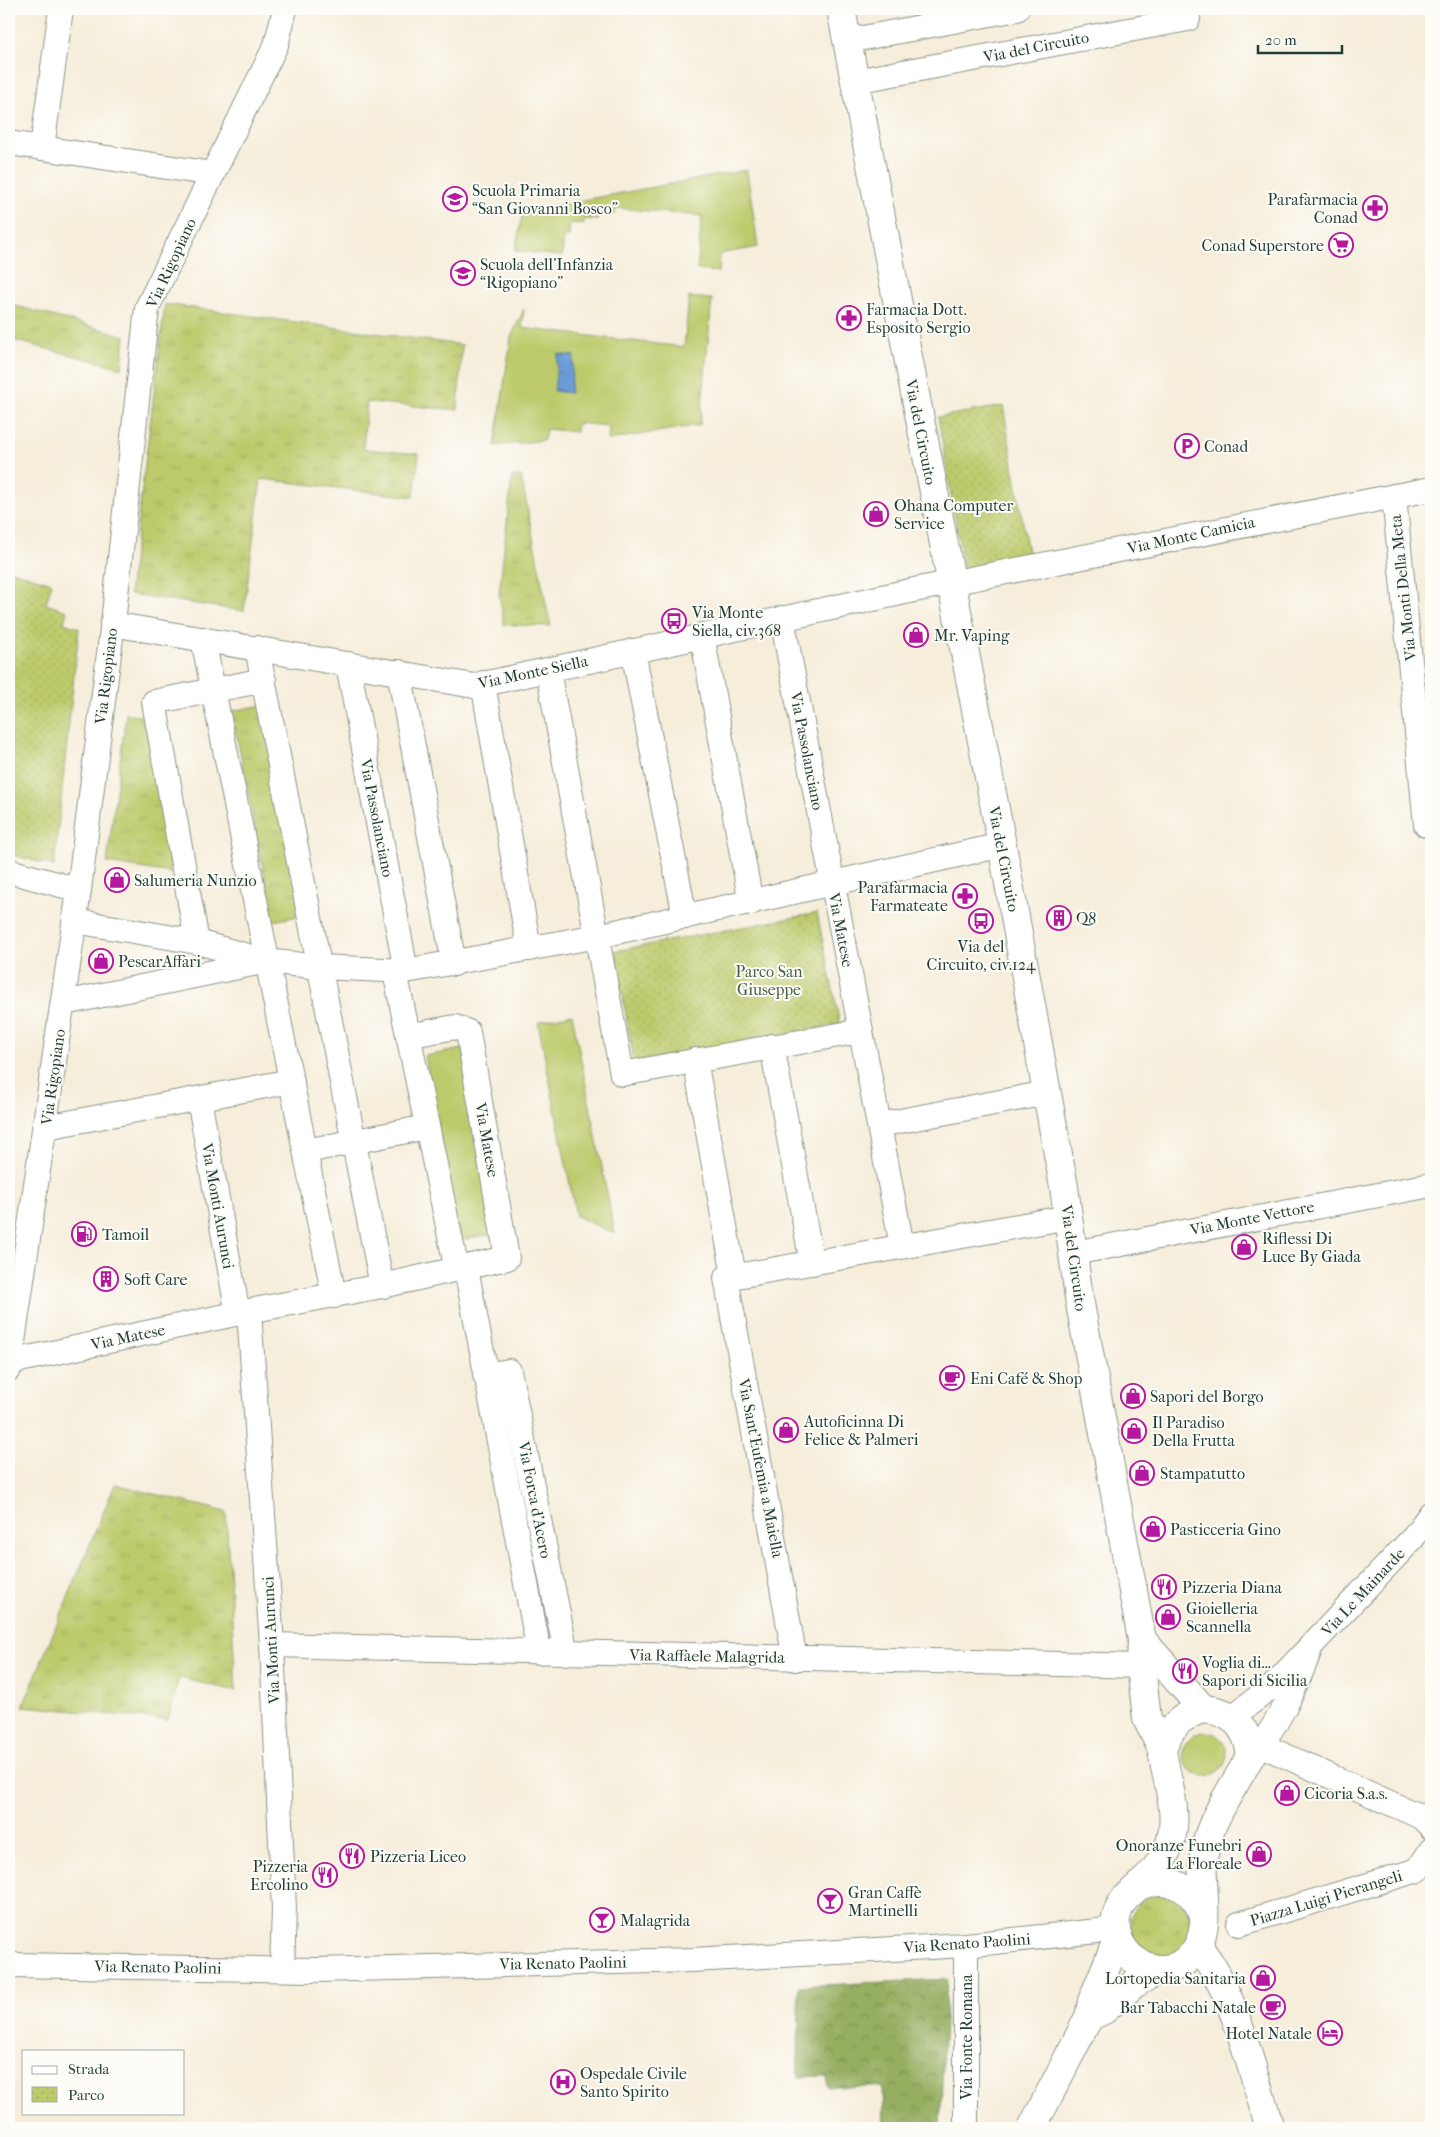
<svg xmlns="http://www.w3.org/2000/svg" width="1440" height="2137" viewBox="0 0 1440 2137" font-family="'IM FELL French Canon',serif">
<defs>
<pattern id="grass-tufts" width="24" height="20" patternUnits="userSpaceOnUse" patternTransform="scale(1.25)"><rect width="24" height="20" fill="#bdca6c"/><path d="M3 7l-1-3M5 7V3M7 7l1-3M15 17l-1-3M17 17v-4M19 17l1-3" fill="none" stroke="#a2ae5e"/></pattern>
<pattern id="forest-crowns" width="20" height="18" patternUnits="userSpaceOnUse" patternTransform="scale(1.25)"><rect width="20" height="18" fill="#96ae60"/><path d="M2 6a3 3 0 1 1 6 0M12 15a3 3 0 1 1 6 0" fill="none" stroke="#7a8f50"/></pattern>
<pattern id="park-dots" width="8" height="8" patternUnits="userSpaceOnUse" patternTransform="scale(1.25)"><rect width="8" height="8" fill="#bdca6c"/><path d="M2 2h.1M6 6h.1" fill="none" stroke="#a2ae5e" stroke-width="1.8" stroke-linecap="round"/></pattern>
<pattern id="water-ripples" width="26" height="14" patternUnits="userSpaceOnUse" patternTransform="scale(1.25)"><rect width="26" height="14" fill="#6c9cd6"/><path d="M2 4q2-2 4 0t4 0M15 11q2-2 4 0t4 0" fill="none" stroke="#5880ae"/></pattern>
</defs>
<rect width="100%" height="100%" fill="#fdfcf7"/>
<filter id="ink" filterUnits="userSpaceOnUse"><feTurbulence type="fractalNoise" baseFrequency=".02" numOctaves="2"/><feDisplacementMap in="SourceGraphic" scale="10" xChannelSelector="R" yChannelSelector="G"/><feConvolveMatrix kernelMatrix="1 2 1 2 8 2 1 2 1" color-interpolation-filters="sRGB"/></filter>
<filter id="wash" filterUnits="userSpaceOnUse"><feTurbulence type="fractalNoise" baseFrequency=".0096" numOctaves="4" result="noise"/><feDisplacementMap in="SourceGraphic" scale="20" xChannelSelector="R" yChannelSelector="G"/><feGaussianBlur stdDeviation="1.12" result="paint"/><feColorMatrix in="noise" values="0 0 0 0 0 0 0 0 0 0 0 0 0 0 0 0 0 1.4 0 .05"/><feComposite in="paint" operator="in"/></filter>
<g filter="url(#wash)">
<rect width="100%" height="100%" fill="#f6edda"/>
<!-- grass -->
<g fill="url(#grass-tufts)" stroke="#6e8450">
<path d="M9 304 125 336 122 368 9 339Z"/>
<path d="M165 304 462 345 458 410 367 402 363 449 419 454 414 497 261 479 244 611 129 594Z"/>
<path d="M521 476 548 614 551 626 504 625 499 593 512 477Z"/>
<path d="M263 705 305 915 273 921 232 711Z"/>
<path d="M126 714 146 717 171 873 107 863Z"/>
<path d="M115 1484 226 1512 236 1691 179 1678 168 1720 23 1706Z"/>
<circle cx="1161" cy="1925" r="31"/>
</g>
<!-- forest -->
<path fill="url(#forest-crowns)" stroke="#5a764a" d="M947 1979 940 2128H884L883 2087H828L827 2076 798 2077 799 1986Z"/>
<!-- park -->
<g fill="url(#park-dots)" stroke="#6e8450">
<path d="M1003 406 1029 558 964 571 938 417Z"/>
<path d="M9 570 52 583 46 604 67 611 64 623 79 628 54 866 9 854Z"/>
<path d="M817 913 840 1024 634 1062 615 951Z"/>
</g>
<!-- garden -->
<g fill="#bdca6c" stroke="#6e8450">
<path d="M747 170 758 247 720 254 719 272 697 270 702 216 616 208 615 214 599 213 598 220 584 219V224L570 223 569 236H564L562 256 515 251 523 211Z"/>
<path d="M689 297 712 299 700 425 608 440 609 426 577 423 576 432 546 429 544 440 495 446 511 337 524 309 522 328 684 347Z"/>
<path d="M572 1014 615 1234 576 1216 538 1022Z"/>
<path d="M463 1049 498 1233 460 1240 425 1056Z"/>
<circle cx="1205" cy="1754" r="22"/>
</g>
<!-- water -->
<path fill="url(#water-ripples)" stroke="#466c85" d="M558 354 574 356 570 393 554 391Z"/>
</g>
<g filter="url(#ink)">
<g fill="none" stroke-linecap="round" stroke-linejoin="round">
<defs>
<g id="minor">
<path d="M847 41 1017 9"/>
<path d="M855 81 1188 19 1186 9"/>
<path d="M9 143 213 174"/>
<path d="M42 148 61 9"/>
<path d="M1394 496 1426 825H1431"/>
<path d="M782 618 902 1246"/>
<path d="M112 624 474 686 919 589 1431 489"/>
<path d="M702 635 751 903"/>
<path d="M203 639 334 1296"/>
<path d="M257 648 382 1286"/>
<path d="M633 651 685 917"/>
<path d="M348 664 406 971"/>
<path d="M548 670 622 1074 861 1031"/>
<path d="M399 672 454 964"/>
<path d="M483 683 529 949"/>
<path d="M9 871 79 890"/>
<path d="M75 921 197 942 266 961 320 967 406 971 598 936 1002 845"/>
<path d="M197 942 154 702 264 680"/>
<path d="M395 972 457 1270"/>
<path d="M64 1003 262 962"/>
<path d="M772 1046 812 1263"/>
<path d="M695 1060 734 1276"/>
<path d="M199 1099 238 1314"/>
<path d="M879 1125 1047 1093"/>
<path d="M46 1127 292 1081"/>
<path d="M306 1151 427 1127"/>
<path d="M1074 1253 1431 1185"/>
<path d="M466 1268 539 1652"/>
<path d="M249 1311 272 1645 284 1909 282 1969"/>
<path d="M10 1362 249 1311 382 1286 507 1258 468 1032 455 1027 408 1036"/>
<path d="M9 1369 79 890 114 614 147 308 276 45 285 9"/>
<path d="M485 1375 509 1371 566 1653"/>
<path d="M272 1645 1141 1666"/>
<path d="M795 1659 726 1278 1069 1217"/>
<path d="M1232 1717 1273 1686 1412 1539 1431 1513"/>
<path d="M1261 1745 1421 1817 1431 1827"/>
<path d="M1251 1755C1276 1730 1297 1685 1309 1652"/>
<path d="M1239 1924 1418 1870 1431 1850"/>
<path d="M9 1965 317 1970 692 1960 966 1945 1116 1929"/>
<path d="M966 2128V1945"/>
</g>
<g id="tertiary">
<path d="M1089 2017 1104 2010 1134 1984 1160 1969"/>
<path d="M1032 2128 1089 2017 1092 2001 1118 1938"/>
</g>
<g id="secondary">
<path d="M841 9 1002 845 1064 1187 1079 1298 1142 1640 1141 1666 1147 1719 1162 1749"/>
<path d="M1142 1640 1203 1709"/>
<path d="M1203 1709C1232 1711 1247 1726 1251 1755 1233 1789 1205 1824 1203 1864 1201 1894 1213 1931 1191 1956 1162 1987 1111 1958 1116 1918 1119 1902 1128 1895 1140 1885 1154 1873 1169 1853 1172 1835 1178 1807 1165 1777 1162 1749 1170 1726 1181 1716 1203 1709Z"/>
<path d="M1140 1885C1170 1876 1193 1886 1204 1916"/>
<path d="M1198 1947C1234 1988 1253 2075 1270 2128"/>
</g>
</defs>
<!-- minor casing -->
<use href="#minor" stroke="#8a9587" stroke-width="26"/>
<!-- tertiary casing -->
<use href="#tertiary" stroke="#8a9587" stroke-width="30"/>
<!-- secondary casing -->
<use href="#secondary" stroke="#8a9587" stroke-width="30"/>
<!-- minor -->
<use href="#minor" stroke="#fff" stroke-width="24"/>
<!-- tertiary -->
<use href="#tertiary" stroke="#fff" stroke-width="28"/>
<!-- secondary -->
<use href="#secondary" stroke="#fff" stroke-width="28"/>
</g>
</g>
<!-- icons -->
<defs>
<symbol id="school-ring" viewBox="-11 -11 22 22"><circle r="9.5" fill="#fdfcf7" stroke="#b5179e" stroke-width="1.5"/><path d="M0-5L7-2L0 1L-7-2ZM-4 1L0 2.5L4 1V4Q0 6-4 4Z" fill="#b5179e"/></symbol>
<symbol id="pharmacy-ring" viewBox="-11 -11 22 22"><circle r="9.5" fill="#fdfcf7" stroke="#b5179e" stroke-width="1.5"/><path d="M-2-6h4v4h4v4h-4v4h-4v-4h-4v-4h4Z" fill="#b5179e"/></symbol>
<symbol id="supermarket-ring" viewBox="-11 -11 22 22"><circle r="9.5" fill="#fdfcf7" stroke="#b5179e" stroke-width="1.5"/><path d="M-6-5.5h2.5l.6 2H6L4.5 2H-2.5L-4.4-4H-6ZM-1.5 3.2a1.3 1.3 0 1 0 .1 0ZM3 3.2a1.3 1.3 0 1 0 .1 0Z" fill="#b5179e"/></symbol>
<symbol id="parking-ring" viewBox="-11 -11 22 22"><circle r="9.5" fill="#fdfcf7" stroke="#b5179e" stroke-width="1.5"/><path d="M-3.5-5.5H1a3.5 3.5 0 0 1 0 7H-1V5.5H-3.5ZM-1-3.4V-.6H.8a1.4 1.4 0 0 0 0-2.8Z" fill="#b5179e"/></symbol>
<symbol id="shop-ring" viewBox="-11 -11 22 22"><circle r="9.5" fill="#fdfcf7" stroke="#b5179e" stroke-width="1.5"/><path d="M-5-2.5h2.3a2.7 3.5 0 0 1 5.4 0H5L5.5 6h-11ZM-1.5-2.5h3a1.5 2.3 0 0 0-3 0Z" fill="#b5179e"/></symbol>
<symbol id="bus-ring" viewBox="-11 -11 22 22"><circle r="9.5" fill="#fdfcf7" stroke="#b5179e" stroke-width="1.5"/><path d="M-5-6H5V4H4V6H2V4H-2V6H-4V4H-5ZM-3.5-4V0h7V-4ZM-3.5 1.2v1.5H-2V1.2ZM2 1.2v1.5H3.5V1.2Z" fill="#b5179e"/></symbol>
<symbol id="building-ring" viewBox="-11 -11 22 22"><circle r="9.5" fill="#fdfcf7" stroke="#b5179e" stroke-width="1.5"/><path d="M-4-6H4V6H1V3H-1V6H-4ZM-2.5-4.3h1.7v1.8h-1.7ZM.8-4.3h1.7v1.8H.8ZM-2.5-1h1.7V.8h-1.7ZM.8-1h1.7V.8H.8Z" fill="#b5179e"/></symbol>
<symbol id="fuel-ring" viewBox="-11 -11 22 22"><circle r="9.5" fill="#fdfcf7" stroke="#b5179e" stroke-width="1.5"/><path d="M-5.5-6h7V0h2V4h1.3V-2.5L3-4.5l.8-.8L6-3V5H2.5V1h-1V6h-7ZM-4.2-4.7v3.2H.2V-4.7Z" fill="#b5179e"/></symbol>
<symbol id="cafe-ring" viewBox="-11 -11 22 22"><circle r="9.5" fill="#fdfcf7" stroke="#b5179e" stroke-width="1.5"/><path d="M-5.5-4.5H6V0H3Q3 3.5 0 3.5H-2.5Q-5.5 3.5-5.5 0ZM3-3.2v2h1.7v-2ZM-6 4.5H4V6H-6Z" fill="#b5179e"/></symbol>
<symbol id="restaurant-ring" viewBox="-11 -11 22 22"><circle r="9.5" fill="#fdfcf7" stroke="#b5179e" stroke-width="1.5"/><path d="M-5-6h1v4h1v-4h1v4h1v-4h1v5L-1.5 .5V6h-2V.5L-5-1ZM5-6V6H3V1.5H1.5Q1.5-4 5-6Z" fill="#b5179e"/></symbol>
<symbol id="bar-ring" viewBox="-11 -11 22 22"><circle r="9.5" fill="#fdfcf7" stroke="#b5179e" stroke-width="1.5"/><path d="M-6-5H6L.8 .8V4.5H3.5V6h-7V4.5H-.8V.8Z" fill="#b5179e"/></symbol>
<symbol id="hotel-ring" viewBox="-11 -11 22 22"><circle r="9.5" fill="#fdfcf7" stroke="#b5179e" stroke-width="1.5"/><path d="M-6-4.5h1.5V1H6V5H4.5V3h-9V5H-6ZM-4 0a1.8 1.8 0 1 1 3.6 0ZM.5 0V-2.5h3Q6-2.5 6 0Z" fill="#b5179e"/></symbol>
<symbol id="hospital-ring" viewBox="-11 -11 22 22"><circle r="9.5" fill="#fdfcf7" stroke="#b5179e" stroke-width="1.5"/><path d="M-5-5h3v3.5h4V-5h3V5h-3V1.5h-4V5h-3Z" fill="#b5179e"/></symbol>
</defs>
<g fill-rule="evenodd">
<use href="#school-ring" x="441" y="185" width="28" height="28"/>
<use href="#pharmacy-ring" x="1361" y="194" width="28" height="28"/>
<use href="#supermarket-ring" x="1327" y="231" width="28" height="28"/>
<use href="#school-ring" x="449" y="259" width="28" height="28"/>
<use href="#pharmacy-ring" x="835" y="304" width="28" height="28"/>
<use href="#parking-ring" x="1173" y="432" width="28" height="28"/>
<use href="#shop-ring" x="862" y="500" width="28" height="28"/>
<use href="#bus-ring" x="660" y="607" width="28" height="28"/>
<use href="#shop-ring" x="902" y="621" width="28" height="28"/>
<use href="#shop-ring" x="103" y="866" width="28" height="28"/>
<use href="#pharmacy-ring" x="951" y="882" width="28" height="28"/>
<use href="#building-ring" x="1045" y="904" width="28" height="28"/>
<use href="#bus-ring" x="967" y="907" width="28" height="28"/>
<use href="#shop-ring" x="87" y="947" width="28" height="28"/>
<use href="#fuel-ring" x="70" y="1220" width="28" height="28"/>
<use href="#shop-ring" x="1230" y="1233" width="28" height="28"/>
<use href="#building-ring" x="92" y="1265" width="28" height="28"/>
<use href="#cafe-ring" x="938" y="1364" width="28" height="28"/>
<use href="#shop-ring" x="1119" y="1382" width="28" height="28"/>
<use href="#shop-ring" x="772" y="1416" width="28" height="28"/>
<use href="#shop-ring" x="1120" y="1417" width="28" height="28"/>
<use href="#shop-ring" x="1128" y="1459" width="28" height="28"/>
<use href="#shop-ring" x="1139" y="1515" width="28" height="28"/>
<use href="#restaurant-ring" x="1150" y="1573" width="28" height="28"/>
<use href="#shop-ring" x="1154" y="1603" width="28" height="28"/>
<use href="#restaurant-ring" x="1171" y="1657" width="28" height="28"/>
<use href="#shop-ring" x="1273" y="1779" width="28" height="28"/>
<use href="#shop-ring" x="1245" y="1840" width="28" height="28"/>
<use href="#restaurant-ring" x="338" y="1842" width="28" height="28"/>
<use href="#restaurant-ring" x="311" y="1861" width="28" height="28"/>
<use href="#bar-ring" x="816" y="1887" width="28" height="28"/>
<use href="#bar-ring" x="588" y="1906" width="28" height="28"/>
<use href="#shop-ring" x="1249" y="1964" width="28" height="28"/>
<use href="#cafe-ring" x="1259" y="1993" width="28" height="28"/>
<use href="#hotel-ring" x="1316" y="2019" width="28" height="28"/>
<use href="#hospital-ring" x="549" y="2068" width="28" height="28"/>
</g>
<g text-anchor="middle" dominant-baseline="central" stroke-width="4" stroke-linejoin="round" paint-order="stroke">
<!-- street labels -->
<g font-size="16" fill="#1f3d34" stroke="#fdfcf7">
<text transform="translate(1036 47) rotate(-11)">Via del Circuito</text>
<text transform="translate(171 263) rotate(-65)">Via Rigopiano</text>
<text transform="translate(921 432) rotate(79)">Via del Circuito</text>
<text transform="translate(1191 535) rotate(-12)">Via Monte Camicia</text>
<text transform="translate(1403 588) rotate(-96)">Via Monti Della Meta</text>
<text transform="translate(533 672) rotate(-12)">Via Monte Siella</text>
<text transform="translate(106 676) rotate(-83)">Via Rigopiano</text>
<text transform="translate(807 751) rotate(79)">Via Passolanciano</text>
<text transform="translate(377 818) rotate(79)">Via Passolanciano</text>
<text transform="translate(1004 859) rotate(79)">Via del Circuito</text>
<text transform="translate(841 930) rotate(79)">Via Matese</text>
<text transform="translate(53 1077) rotate(-82)">Via Rigopiano</text>
<text transform="translate(487 1140) rotate(80)">Via Matese</text>
<text transform="translate(218 1206) rotate(80)">Via Monti Aurunci</text>
<text transform="translate(1252 1218) rotate(-11)">Via Monte Vettore</text>
<text transform="translate(1074 1258) rotate(82)">Via del Circuito</text>
<text transform="translate(128 1337) rotate(-12)">Via Matese</text>
<text transform="translate(761 1468) rotate(79)">Via Sant'Eufemia a Maiella</text>
<text transform="translate(535 1500) rotate(79)">Via Forca d'Acero</text>
<text transform="translate(1363 1592) rotate(-47)">Via Le Mainarde</text>
<text transform="translate(271 1640) rotate(-93)">Via Monti Aurunci</text>
<text transform="translate(707 1656) rotate(1)">Via Raffaele Malagrida</text>
<text transform="translate(1326 1898) rotate(-17)">Piazza Luigi Pierangeli</text>
<text transform="translate(967 1943) rotate(-4)">Via Renato Paolini</text>
<text transform="translate(563 1963) rotate(-1)">Via Renato Paolini</text>
<text transform="translate(158 1967) rotate(1)">Via Renato Paolini</text>
<text transform="translate(966 2037) rotate(-90)">Via Fonte Romana</text>
</g>
<!-- poi labels -->
<g font-size="16" fill="#1f3d34" stroke="#fdfcf7" text-anchor="start">
<text x="472" y="190">Scuola Primaria<tspan x="472" dy="18">“San Giovanni Bosco”</tspan></text>
<text x="1358" y="199" text-anchor="end">Parafarmacia<tspan x="1358" dy="18">Conad</tspan></text>
<text x="1324" y="245" text-anchor="end">Conad Superstore</text>
<text x="480" y="264">Scuola dell’Infanzia<tspan x="480" dy="18">“Rigopiano”</tspan></text>
<text x="866" y="309">Farmacia Dott.<tspan x="866" dy="18">Esposito Sergio</tspan></text>
<text x="1204" y="446">Conad</text>
<text x="894" y="505">Ohana Computer<tspan x="894" dy="18">Service</tspan></text>
<text x="692" y="612">Via Monte<tspan x="692" dy="18">Siella, civ.368</tspan></text>
<text x="934" y="635">Mr. Vaping</text>
<text x="134" y="880">Salumeria Nunzio</text>
<text x="948" y="887" text-anchor="end">Parafarmacia<tspan x="948" dy="18">Farmateate</tspan></text>
<text x="1076" y="918">Q8</text>
<text x="981" y="946" text-anchor="middle">Via del<tspan x="981" dy="18">Circuito, civ.124</tspan></text>
<text x="118" y="961">PescarAffari</text>
<text x="102" y="1234">Tamoil</text>
<text x="1262" y="1238">Riflessi Di<tspan x="1262" dy="18">Luce By Giada</tspan></text>
<text x="124" y="1279">Soft Care</text>
<text x="970" y="1378">Eni Café &amp; Shop</text>
<text x="1150" y="1396">Sapori del Borgo</text>
<text x="804" y="1421">Autoficinna Di<tspan x="804" dy="18">Felice &amp; Palmeri</tspan></text>
<text x="1152" y="1422">Il Paradiso<tspan x="1152" dy="18">Della Frutta</tspan></text>
<text x="1160" y="1473">Stampatutto</text>
<text x="1170" y="1529">Pasticceria Gino</text>
<text x="1182" y="1587">Pizzeria Diana</text>
<text x="1186" y="1608">Gioielleria<tspan x="1186" dy="18">Scannella</tspan></text>
<text x="1202" y="1662">Voglia di...<tspan x="1202" dy="18">Sapori di Sicilia</tspan></text>
<text x="1304" y="1793">Cicoria S.a.s.</text>
<text x="1242" y="1845" text-anchor="end">Onoranze Funebri<tspan x="1242" dy="18">La Floreale</tspan></text>
<text x="370" y="1856">Pizzeria Liceo</text>
<text x="308" y="1866" text-anchor="end">Pizzeria<tspan x="308" dy="18">Ercolino</tspan></text>
<text x="848" y="1892">Gran Caffè<tspan x="848" dy="18">Martinelli</tspan></text>
<text x="620" y="1920">Malagrida</text>
<text x="1246" y="1978" text-anchor="end">Lortopedia Sanitaria</text>
<text x="1256" y="2007" text-anchor="end">Bar Tabacchi Natale</text>
<text x="1312" y="2033" text-anchor="end">Hotel Natale</text>
<text x="580" y="2073">Ospedale Civile<tspan x="580" dy="18">Santo Spirito</tspan></text>
</g>
<!-- park labels -->
<g font-size="16" fill="#466042" stroke="#fdfcf7">
<text x="769" y="971">Parco San<tspan x="769" dy="18">Giuseppe</tspan></text>
</g>
</g>
<!-- margin -->
<rect width="1440" height="2137" fill="none" stroke="#fdfcf7" stroke-width="30"/>
<!-- legend -->
<rect x="22" y="2050" width="162" height="65" fill="#fdfcf7" stroke="#a4b0a9"/>
<rect x="32" y="2066" width="25" height="8" fill="#ffffff" stroke="#a4b0a9"/>
<text x="68" y="2074" font-size="15" fill="#1f3d34">Strada</text>
<rect x="32" y="2087" width="25" height="15" fill="url(#park-dots)" stroke="#a4b0a9"/>
<text x="68" y="2100" font-size="15" fill="#1f3d34">Parco</text>
<!-- scale -->
<path d="M1258 45v8h84v-8" fill="none" stroke="#1f3d34" stroke-width="2.5"/>
<text x="1265" y="45" font-size="15" fill="#1f3d34" stroke="#fdfcf7" stroke-width="4" paint-order="stroke">20 m</text>
</svg>
